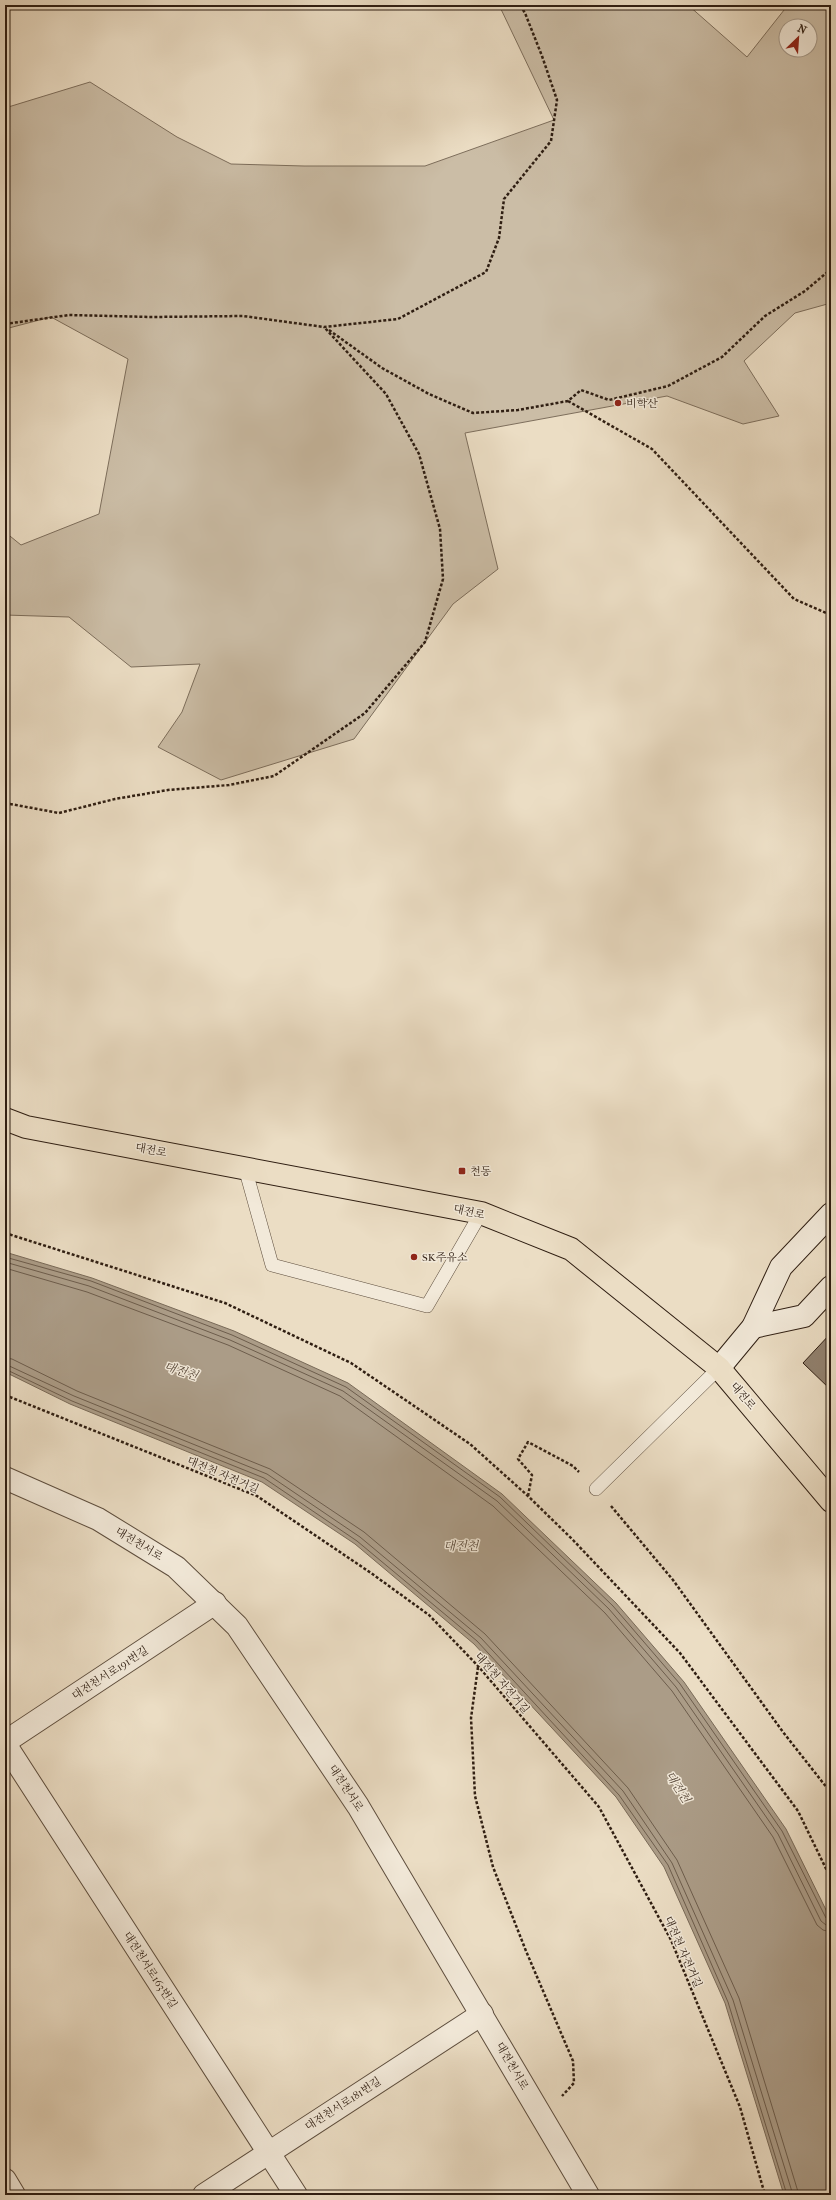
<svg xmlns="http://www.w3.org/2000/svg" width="836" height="2200" viewBox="0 0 836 2200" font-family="'IM FELL French Canon','Noto Serif KR',serif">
<rect width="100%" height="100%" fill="#ebddc4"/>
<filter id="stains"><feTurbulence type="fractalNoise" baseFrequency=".005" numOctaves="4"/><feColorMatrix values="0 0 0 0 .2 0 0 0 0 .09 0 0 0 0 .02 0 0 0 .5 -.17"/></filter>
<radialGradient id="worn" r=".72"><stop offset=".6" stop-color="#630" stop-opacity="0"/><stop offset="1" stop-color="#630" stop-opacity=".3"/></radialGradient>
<!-- green -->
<path fill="#cbbda6" stroke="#7d6e5c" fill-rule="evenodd" d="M499 5H688L747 57 788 5H831V303L795 313 744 361 779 416 743 424 667 396 465 433 498 569 453 604 354 739 221 780 158 747 182 712 200 664 131 667 69 617 5 615V532L21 545 99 514 128 359 51 317 5 329V108L90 82 177 137 231 164 304 166H425L554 120ZM786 26H810V50H786Z"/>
<!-- water -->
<path fill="#ab9c87" stroke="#796a58" d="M5 1252 92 1278 234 1331 348 1383 502 1494 616 1603 684 1682 786 1829 831 1920V2195H784L725 2003 664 1867 616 1797 474 1644 355 1544 262 1482 70 1404 5 1372Z"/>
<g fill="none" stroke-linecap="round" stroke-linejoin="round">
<!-- shore -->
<g stroke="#6d5d4c" stroke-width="1">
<path d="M5 1257 91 1281 232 1335 346 1387 500 1497 613 1606 680 1684 782 1831 826 1918 831 1921"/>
<path d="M5 1262 89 1286 230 1340 343 1391 497 1501 609 1609 676 1687 778 1834 821 1921 826 1925 831 1926"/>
<path d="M5 1268 87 1292 228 1345 340 1396 493 1506 605 1613 672 1691 773 1837 817 1925 823 1930 831 1932"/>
<path d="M5 1358 12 1359 77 1391 270 1469 364 1532 485 1634 628 1788 677 1860 739 1998 799 2195"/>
<path d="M5 1364 74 1396 267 1474 360 1537 481 1638 623 1791 672 1863 733 2000 793 2195"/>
<path d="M5 1369 72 1401 264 1478 357 1541 477 1641 619 1795 668 1865 728 2002 787 2195"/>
</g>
</g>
<!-- building -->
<path fill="#91816f" stroke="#2f1e12" d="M831 1333V1390L803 1363Z"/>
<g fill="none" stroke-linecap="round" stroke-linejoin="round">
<defs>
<g id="service">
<path d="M245 1168 272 1265 427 1306 481 1213"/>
<path d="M596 1489 719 1368"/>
</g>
<g id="minor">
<path d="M5 1478 98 1519 176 1567 237 1626 358 1806 588 2195"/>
<path d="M5 1742 215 1603"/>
<path d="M5 1744 296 2195"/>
<path d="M5 2180 14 2195"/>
<path d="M204 2195 482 2014"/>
</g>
<g id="secondary">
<path d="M753 1327 804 1316 831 1287"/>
<path d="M719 1368 753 1327 781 1267 831 1214"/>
</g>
<path id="primary" d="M5 1119 26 1127 481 1213 571 1249 719 1368 831 1501"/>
</defs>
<!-- service casing -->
<use href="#service" stroke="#5e4e3e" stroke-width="14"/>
<!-- minor casing -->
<use href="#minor" stroke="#5e4e3e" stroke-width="24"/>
<!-- secondary casing -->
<use href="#secondary" stroke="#2f1e12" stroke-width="24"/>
<!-- primary casing -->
<use href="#primary" stroke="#2f1e12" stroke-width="24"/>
<!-- path -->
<g stroke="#2f1e12" stroke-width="2.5" stroke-dasharray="3 2" stroke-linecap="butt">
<path d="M5 324 69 315 151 317 243 316 324 327 398 319 486 272 499 238 504 199 551 141 557 100 542 56 525 13 520 5"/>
<path d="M329 330 382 368 429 394 473 413 518 410 568 401 581 390 609 400 668 386 722 357 765 316 805 291 831 269"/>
<path d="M568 401 652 449 794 599 831 615"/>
<path d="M5 803 59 813 115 799 168 790 229 785 274 776 365 713 425 642 443 579 440 529 419 454 386 394 324 327"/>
<path d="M5 1233 225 1303 351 1363 470 1444 528 1496 573 1540 680 1653 798 1811 831 1879"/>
<path d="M5 1395 257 1496 371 1573 429 1615 478 1666 599 1807 671 1940 740 2107 765 2195"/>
<path d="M528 1496 532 1475 518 1459 528 1442 573 1466 579 1472"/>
<path d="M611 1506 673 1580 783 1732 831 1793"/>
<path d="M478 1667 471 1718 475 1796 493 1867 526 1951 573 2061 574 2083 562 2096"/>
</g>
<!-- service -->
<use href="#service" stroke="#f2e9d9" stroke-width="13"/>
<!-- minor -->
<use href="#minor" stroke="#f2e9d9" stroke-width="22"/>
<!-- secondary -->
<use href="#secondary" stroke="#f2e9d9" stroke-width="22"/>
<!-- primary -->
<use href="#primary" stroke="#ebddc4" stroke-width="22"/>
</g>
<!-- markers -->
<g fill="#8f2418" stroke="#f2e9d9" stroke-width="1.5">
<circle cx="618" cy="403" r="4"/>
<rect x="458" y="1167" width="8" height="8" rx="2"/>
<circle cx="414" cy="1257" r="4"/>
</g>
<g text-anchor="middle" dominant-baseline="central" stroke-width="3" stroke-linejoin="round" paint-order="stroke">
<!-- poi labels -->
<g font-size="11" fill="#2f1e12" stroke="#f2e9d9" text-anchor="start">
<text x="626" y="403">비학산</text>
<text x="470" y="1171">천동</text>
<text x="422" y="1257">SK주유소</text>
</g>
<!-- street labels -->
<g font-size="11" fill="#2f1e12" stroke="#f2e9d9">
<text transform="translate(151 1150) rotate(11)">대전로</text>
<text transform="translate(469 1212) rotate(13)">대전로</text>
<text transform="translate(743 1396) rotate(50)">대전로</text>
<text transform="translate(223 1475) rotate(23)">대전천 자전거길</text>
<text transform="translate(139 1544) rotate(31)">대전천서로</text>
<text transform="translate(110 1673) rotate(-33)">대전천서로191번길</text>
<text transform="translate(502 1683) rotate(49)">대전천 자전거길</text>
<text transform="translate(346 1788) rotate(57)">대전천서로</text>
<text transform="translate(683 1952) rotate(66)">대전천 자전거길</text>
<text transform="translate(150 1970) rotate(57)">대전천서로163번길</text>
<text transform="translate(512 2066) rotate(60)">대전천서로</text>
<text transform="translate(343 2104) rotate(-33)">대전천서로181번길</text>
</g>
<!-- water labels -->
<g font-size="12" font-style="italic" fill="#5a4a3b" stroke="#f2e9d9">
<text transform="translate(181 1371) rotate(18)">대전천</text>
<text x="461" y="1546">대전천</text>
<text transform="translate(678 1787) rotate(57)">대전천</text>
</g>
</g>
<!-- margin -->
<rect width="836" height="2200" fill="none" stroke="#ebddc4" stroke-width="20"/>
<rect x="6" y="6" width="824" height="2188" fill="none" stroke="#2f1e12" stroke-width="2"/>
<rect x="10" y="10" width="816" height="2180" fill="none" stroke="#2f1e12"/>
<!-- north arrow -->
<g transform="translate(798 38) rotate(25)"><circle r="19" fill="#f2e9d9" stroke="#a49889"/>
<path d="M0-3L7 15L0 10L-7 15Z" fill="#8f2418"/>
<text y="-6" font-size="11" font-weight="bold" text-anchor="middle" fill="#2f1e12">N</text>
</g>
<rect width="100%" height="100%" filter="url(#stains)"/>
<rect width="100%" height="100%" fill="url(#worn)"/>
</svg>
